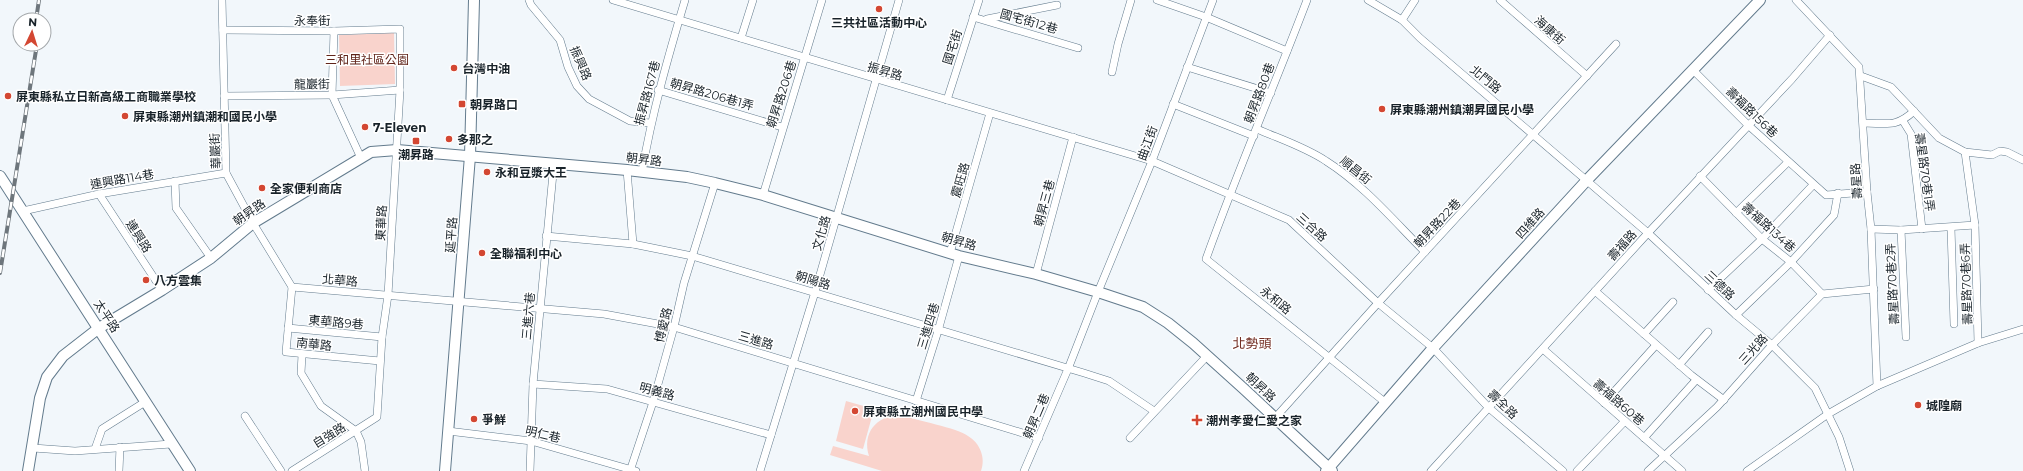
<svg xmlns="http://www.w3.org/2000/svg" width="2023" height="471" viewBox="0 0 2023 471" font-family="Montserrat,'Noto Sans TC',sans-serif">
<rect width="100%" height="100%" fill="#f2f7fb"/>
<!-- green -->
<g fill="#f9d3cc">
<path d="M394 33 395 84 340 86 339 35Z"/>
<path d="M846 401 874 409 863 449 836 441Z"/>
<path d="M900 415C915 420 958 428 968 436 980 443 986 458 981 471H882L830 455 833 446 869 456C862 433 876 416 900 415Z"/>
</g>
<g fill="none" stroke-linecap="round" stroke-linejoin="round">
<defs>
<g id="street">
<path d="M222 0 226 173 253 223 292 287 604 314 674 327 1039 438"/>
<path d="M529 0 531 5 560 40 568 67 577 86 589 99 630 121 650 123"/>
<path d="M613 0 1152 161 1289 220 1378 303 1433 348 1489 408 1563 471"/>
<path d="M1157 0 1206 17 1287 51"/>
<path d="M1307 0C1274 87 1237 172 1206 259L1386 403"/>
<path d="M1368 0 1402 20 1420 38 1648 233 1736 315 1772 345 1815 388 1839 437 1850 471"/>
<path d="M1500 0 1587 76"/>
<path d="M1796 0 1859 67 1867 192 1871 229 1877 386"/>
<path d="M973 17 1078 48"/>
<path d="M987 19 1057 5"/>
<path d="M1402 20 1415 0"/>
<path d="M223 30 334 31 400 29V90L388 295 382 337 377 417 292 471"/>
<path d="M334 31 332 95 361 158"/>
<path d="M741 38 753 0"/>
<path d="M1187 67 1271 93"/>
<path d="M1693 70 1748 125 1826 195 1867 192"/>
<path d="M1112 72 1118 44 1131 0"/>
<path d="M1861 76 1891 87 1939 138 1965 152 1992 155 2000 151 2007 152 2023 160"/>
<path d="M658 90 782 127"/>
<path d="M224 96 332 95 400 90"/>
<path d="M947 100 979 0"/>
<path d="M1173 104 1254 136"/>
<path d="M1903 121 1911 134 1922 229"/>
<path d="M1864 123C1886 123 1896 128 1914 111"/>
<path d="M1257 129C1280 139 1305 147 1326 161 1364 185 1394 221 1425 252"/>
<path d="M1965 152 1975 225 1978 343"/>
<path d="M627 170 633 244"/>
<path d="M642 172C652 113 668 57 685 0"/>
<path d="M1700 176 1762 239 1791 262 1822 294"/>
<path d="M175 181 176 208 211 258"/>
<path d="M99 194 162 290"/>
<path d="M763 195 822 0"/>
<path d="M23 211 99 194 226 173"/>
<path d="M1736 213 1788 162"/>
<path d="M1951 228 1954 324"/>
<path d="M1871 229 1901 230 1975 225"/>
<path d="M1901 230 1906 337"/>
<path d="M546 236 633 244 692 256 1084 373 1109 381 1154 411"/>
<path d="M950 253 990 113"/>
<path d="M1036 274 1073 137"/>
<path d="M292 287 286 352 380 361"/>
<path d="M1708 290 1762 239 1813 185"/>
<path d="M1595 291 1691 375 1724 400"/>
<path d="M1736 315 1791 262 1834 215 1838 193"/>
<path d="M288 328 382 337"/>
<path d="M1644 334 1673 302"/>
<path d="M1543 349 1682 471"/>
<path d="M302 355 301 373 321 406 356 431 361 442 365 471"/>
<path d="M1679 365 1708 332"/>
<path d="M533 384 607 389 771 435"/>
<path d="M916 401 938 331 959 256"/>
<path d="M1604 403 1656 345"/>
<path d="M245 416 281 471"/>
<path d="M1275 418 1378 303 1616 44"/>
<path d="M448 431 531 441 636 471"/>
<path d="M1130 438 1207 356"/>
<path d="M1644 438 1696 380"/>
<path d="M33 448 75 451 171 444"/>
<path d="M95 449 102 429 145 402"/>
<path d="M119 471 120 447"/>
<path d="M530 471 533 384 554 163"/>
<path d="M630 471 653 402 674 327 684 283 715 183"/>
<path d="M760 471 815 292 899 0"/>
<path d="M1024 471 1068 369 1098 292 1152 161 1213 0"/>
<path d="M1431 471 1648 233 1792 79 1830 35"/>
<path d="M1577 471 1625 421"/>
<path d="M1648 471 1717 407 1772 345 1822 294 1874 289"/>
<path d="M1747 471 1828 414 1877 386 1978 343 2023 329"/>
</g>
<g id="secondary">
<path d="M0 176 190 471"/>
<path d="M28 471 40 398 47 377 63 356 99 328 162 290 211 258 253 223 371 152 397 150 627 170 687 177 715 183 763 195 959 256 1036 274 1098 292 1143 307 1168 323 1193 343 1244 389 1332 471"/>
<path d="M445 471 470 156 474 0"/>
<path d="M1326 471 1433 348 1587 180 1760 0"/>
</g>
</defs>
<!-- street casing -->
<use href="#street" stroke="#637b8d" stroke-width="8"/>
<!-- secondary casing -->
<use href="#secondary" stroke="#637b8d" stroke-width="12"/>
<!-- street -->
<use href="#street" stroke="#fff" stroke-width="7"/>
<!-- secondary -->
<use href="#secondary" stroke="#fff" stroke-width="10"/>
<defs>
<g id="rail">
<path d="M36 20 39 0"/>
<path d="M0 273 37 44"/>
</g>
</defs>
<!-- rail casing -->
<use href="#rail" stroke="#6e767c" stroke-width="4"/>
<!-- rail -->
<use href="#rail" stroke="#fff" stroke-width="2.5" stroke-dasharray="8" stroke-linecap="butt"/>
</g>
<!-- markers -->
<g fill="#d34732" stroke="#fff" stroke-width="1.5">
<circle cx="879" cy="9" r="4"/>
<circle cx="454" cy="68" r="4"/>
<circle cx="8" cy="96" r="4"/>
<rect x="458" y="100" width="8" height="8" rx="2"/>
<circle cx="1382" cy="109" r="4"/>
<circle cx="125" cy="116" r="4"/>
<circle cx="365" cy="127" r="4"/>
<circle cx="449" cy="139" r="4"/>
<rect x="412" y="137" width="8" height="8" rx="2"/>
<circle cx="487" cy="172" r="4"/>
<circle cx="262" cy="188" r="4"/>
<circle cx="482" cy="253" r="4"/>
<circle cx="146" cy="280" r="4"/>
<circle cx="1918" cy="405" r="4"/>
<circle cx="855" cy="411" r="4"/>
<circle cx="474" cy="419" r="4"/>
<path d="M1195 414h4v4h4v4h-4v4h-4v-4h-4v-4h4z"/>
</g>
<g text-anchor="middle" dominant-baseline="central" stroke-width="3" stroke-linejoin="round" paint-order="stroke">
<!-- street labels -->
<g font-size="12" fill="#19232a" stroke="#fff">
<text x="312" y="20">永奉街</text>
<text transform="translate(1029 21) rotate(16)">國宅街12巷</text>
<text transform="translate(1550 30) rotate(41)">海康街</text>
<text transform="translate(952 47) rotate(-72)">國宅街</text>
<text transform="translate(581 63) rotate(67)">振興路</text>
<text transform="translate(885 71) rotate(16)">振昇路</text>
<text transform="translate(1486 79) rotate(40)">北門路</text>
<text transform="translate(312 84) rotate(-1)">龍巖街</text>
<text transform="translate(647 93) rotate(-75)">振昇路167巷</text>
<text transform="translate(1259 93) rotate(-69)">朝昇路80巷</text>
<text transform="translate(712 94) rotate(16)">朝昇路206巷1弄</text>
<text transform="translate(781 94) rotate(-72)">朝昇路206巷</text>
<text transform="translate(1752 112) rotate(44)">壽福路156巷</text>
<text transform="translate(1147 143) rotate(-70)">曲江街</text>
<text transform="translate(215 151) rotate(-93)">華巖街</text>
<text transform="translate(644 159) rotate(7)">朝昇路</text>
<text transform="translate(1356 170) rotate(39)">順昌街</text>
<text transform="translate(1925 172) rotate(82)">壽星路70巷1弄</text>
<text transform="translate(122 179) rotate(-10)">連興路114巷</text>
<text transform="translate(960 180) rotate(-74)">震旺路</text>
<text transform="translate(1856 181) rotate(-94)">壽星路</text>
<text transform="translate(1044 203) rotate(-75)">朝昇三巷</text>
<text transform="translate(249 212) rotate(-35)">朝昇路</text>
<text transform="translate(381 223) rotate(-87)">東華路</text>
<text transform="translate(1437 223) rotate(-47)">朝昇路22巷</text>
<text transform="translate(1530 223) rotate(-48)">四維路</text>
<text transform="translate(1312 227) rotate(42)">三合路</text>
<text transform="translate(1769 227) rotate(42)">壽福路134巷</text>
<text transform="translate(821 233) rotate(-74)">文化路</text>
<text transform="translate(451 235) rotate(-86)">延平路</text>
<text transform="translate(139 236) rotate(57)">連興路</text>
<text transform="translate(959 241) rotate(16)">朝昇路</text>
<text transform="translate(1622 245) rotate(-48)">壽福路</text>
<text transform="translate(340 280) rotate(5)">北華路</text>
<text transform="translate(813 280) rotate(17)">朝陽路</text>
<text transform="translate(1892 284) rotate(-93)">壽星路70巷2弄</text>
<text transform="translate(1966 284) rotate(-92)">壽星路70巷6弄</text>
<text transform="translate(1720 285) rotate(43)">三德路</text>
<text transform="translate(1276 300) rotate(39)">永和路</text>
<text transform="translate(107 316) rotate(57)">太平路</text>
<text transform="translate(528 316) rotate(-85)">三進六巷</text>
<text transform="translate(336 322) rotate(5)">東華路9巷</text>
<text transform="translate(663 325) rotate(-76)">博愛路</text>
<text transform="translate(928 326) rotate(-73)">三進四巷</text>
<text transform="translate(756 340) rotate(16)">三進路</text>
<text transform="translate(314 344) rotate(6)">南華路</text>
<text transform="translate(1753 349) rotate(-48)">三光路</text>
<text transform="translate(1261 387) rotate(43)">朝昇路</text>
<text transform="translate(657 391) rotate(15)">明義路</text>
<text transform="translate(1619 402) rotate(41)">壽福路60巷</text>
<text transform="translate(1503 404) rotate(43)">壽全路</text>
<text transform="translate(1036 416) rotate(-67)">朝昇二巷</text>
<text transform="translate(543 434) rotate(13)">明仁巷</text>
<text transform="translate(329 435) rotate(-32)">自強路</text>
</g>
<!-- poi labels -->
<g font-size="12" font-weight="bold" fill="#19232a" stroke="#fff" text-anchor="start">
<text x="879" y="22" text-anchor="middle">三共社區活動中心</text>
<text x="462" y="68">台灣中油</text>
<text x="16" y="96">屏東縣私立日新高級工商職業學校</text>
<text x="470" y="104">朝昇路口</text>
<text x="1390" y="109">屏東縣潮州鎮潮昇國民小學</text>
<text x="133" y="116">屏東縣潮州鎮潮和國民小學</text>
<text x="373" y="127">7-Eleven</text>
<text x="457" y="139">多那之</text>
<text x="416" y="154" text-anchor="middle">潮昇路</text>
<text x="495" y="172">永和豆漿大王</text>
<text x="270" y="188">全家便利商店</text>
<text x="490" y="253">全聯福利中心</text>
<text x="154" y="280">八方雲集</text>
<text x="1926" y="405">城隍廟</text>
<text x="863" y="411">屏東縣立潮州國民中學</text>
<text x="482" y="419">爭鮮</text>
<text x="1206" y="420">潮州孝愛仁愛之家</text>
</g>
<!-- park labels -->
<g font-size="12" fill="#60241a" stroke="#fff">
<text x="367" y="59">三和里社區公園</text>
</g>
<!-- neighbourhood labels -->
<g font-size="13" fill="#732e23" stroke="#fff">
<text x="1252" y="343">北勢頭</text>
</g>
</g>
<!-- north arrow -->
<g transform="translate(32 32) rotate(4)"><circle r="19" fill="#ffffff" stroke="#a3a7aa"/>
<path d="M0-3L7 15L0 10L-7 15Z" fill="#d34732"/>
<text y="-6" font-size="11" font-weight="bold" text-anchor="middle" fill="#19232a">N</text>
</g>
</svg>
